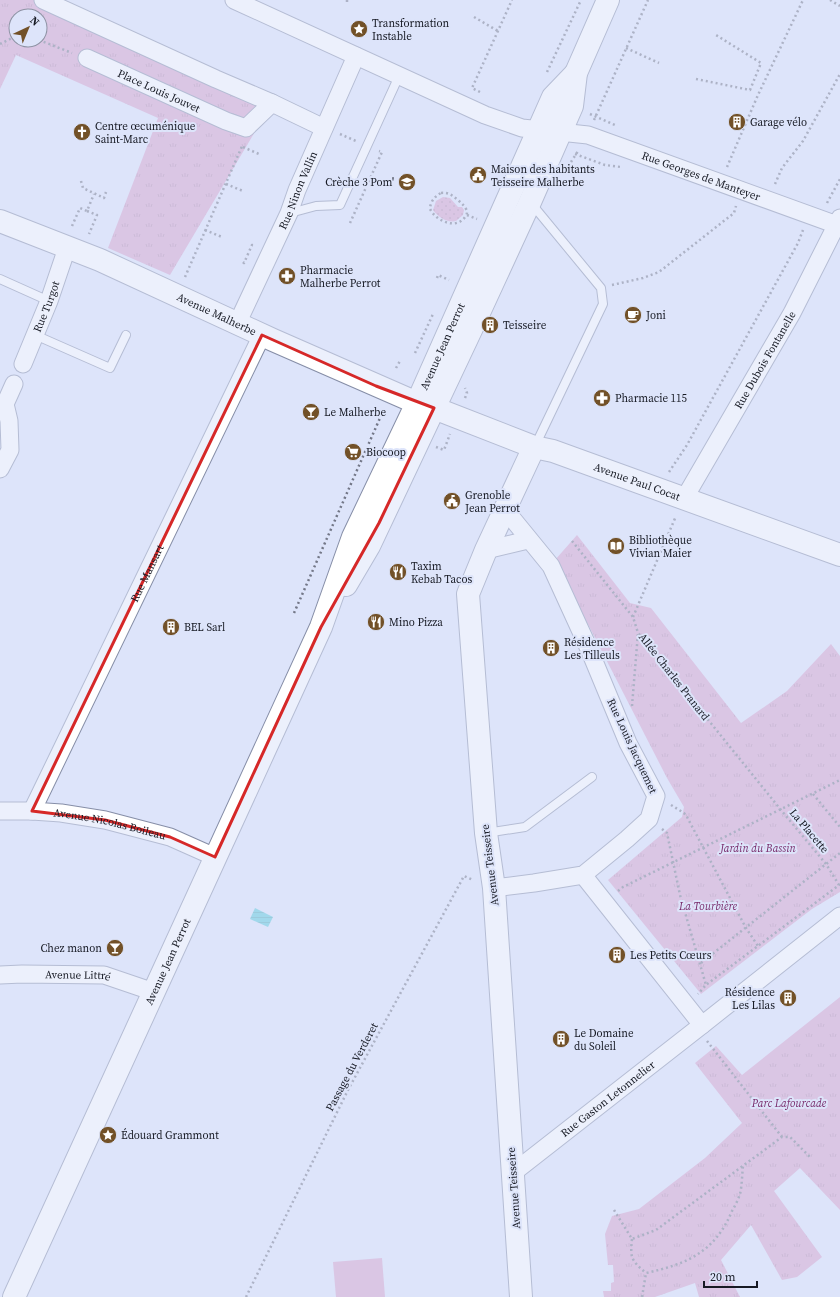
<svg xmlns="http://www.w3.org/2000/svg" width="840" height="1297" viewBox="0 0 840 1297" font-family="'Source Serif 4',serif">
<defs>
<pattern id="grass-dots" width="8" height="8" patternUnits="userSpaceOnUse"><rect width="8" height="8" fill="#d7a2cb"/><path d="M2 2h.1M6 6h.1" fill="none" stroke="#b88bae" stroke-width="1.8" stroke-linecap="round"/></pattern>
<pattern id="park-tufts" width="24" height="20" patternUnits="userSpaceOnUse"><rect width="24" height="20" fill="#d7a2cb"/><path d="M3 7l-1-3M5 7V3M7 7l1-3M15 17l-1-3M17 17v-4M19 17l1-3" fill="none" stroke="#b88bae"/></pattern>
<pattern id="water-rules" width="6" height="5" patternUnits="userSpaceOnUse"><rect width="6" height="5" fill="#5acada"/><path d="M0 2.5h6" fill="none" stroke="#4eadbb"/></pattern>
</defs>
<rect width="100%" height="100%" fill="#dde4fa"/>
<!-- grass -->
<path fill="url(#grass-dots)" d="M443 197 450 198 458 207H462L464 210 463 215 456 221C447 223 438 217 433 210L436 201Z"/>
<!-- park -->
<g fill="url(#park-tufts)" fill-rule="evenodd">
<path d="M0 0H42L272 103 170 275 108 248 158 118 16 55 0 89ZM16 16H40V40H16Z"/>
<path d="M577 535 630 603 651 608 741 723 787 691 831 644 840 656V892L812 909 701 994 608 880 682 817 684 807 667 778 555 560Z"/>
<path d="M840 997V1210L800 1168 774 1191 822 1257 797 1277 782 1280 751 1225 721 1260 740 1297H699L695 1283 655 1297H604L603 1291H611V1283L614 1282 613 1265H608L605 1234 612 1216 639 1209 705 1158 742 1123 695 1063 716 1046 742 1075Z"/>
</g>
<!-- pitch -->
<path fill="#d7a2cb" d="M382 1258 385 1297H336L333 1262Z"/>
<!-- water -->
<path fill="url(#water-rules)" d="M255 908 273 917 268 927 250 919Z"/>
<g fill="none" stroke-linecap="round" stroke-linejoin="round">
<defs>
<g id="lane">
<path d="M531 203 601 288 603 304 535 446"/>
<path d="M290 213 316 206 340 205 399 76"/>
<path d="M0 279 49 301"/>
<path d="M35 335 110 368 126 335"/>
<path d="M486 833 525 827 592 777"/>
</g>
<g id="street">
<path d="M43 0 216 79 272 103"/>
<path id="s1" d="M234 0 485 115 522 128 588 135 840 226"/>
<path id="s2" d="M87 58 226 121 246 128 272 103 324 128"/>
<path id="s3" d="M237 324 289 213 297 190 356 56"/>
<path id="s4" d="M23 364 49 301 67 248"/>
<path d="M0 469 10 450 9 421 5 404 14 384"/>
<path id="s5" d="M684 499 792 313 840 218"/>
<path d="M486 550 528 540"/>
<path id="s6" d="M0 811H32L61 813 105 820 170 837 215 857"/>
<path id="s7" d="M32 811 262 335"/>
<path d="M583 875 702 1025 840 916"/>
<path d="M494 888 534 883 583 875 627 839 649 819 656 796 628 743 589 649 551 566 511 517 505 512"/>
<path id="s8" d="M0 975 22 974 104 975 154 992"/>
<path id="s9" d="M514 1172 702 1025"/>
</g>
<g id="secondary">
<path id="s10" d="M0 221 100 260 273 340 417 403 434 408 534 447 553 451 840 555"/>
<path d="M346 585 369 546 471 330 530 202 572 106 576 73 608 0"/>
<path id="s11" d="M14 1297 321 627 353 537 417 403 553 97 576 73"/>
<path d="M521 1297 494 888 486 833 468 594 486 550 534 447"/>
</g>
</defs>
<!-- lane casing -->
<use href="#lane" stroke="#868ea7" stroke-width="10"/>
<!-- street casing -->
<use href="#street" stroke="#868ea7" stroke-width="19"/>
<!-- secondary casing -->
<use href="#secondary" stroke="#868ea7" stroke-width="24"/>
<!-- path -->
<g stroke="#737787" stroke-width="2.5" stroke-dasharray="2 3" stroke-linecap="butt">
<path d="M347 0V3"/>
<path d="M830 0 840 6"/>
<path d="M474 17 498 31"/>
<path d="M39 40 72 53"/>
<path d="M0 44 16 36"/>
<path d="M626 48 659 63"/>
<path d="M547 72 581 0"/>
<path d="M696 79 750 90 761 63 716 35"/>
<path d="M480 92 472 88 512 0"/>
<path d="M590 114 615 125"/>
<path d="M594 120 648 0"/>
<path d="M340 134 356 141"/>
<path d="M243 147 259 154"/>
<path d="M575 154 605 165 621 167"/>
<path d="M571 162 578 151"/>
<path d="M727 167 758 95 803 0"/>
<path d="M81 181 83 188 104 198 106 192"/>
<path d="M226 184 243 191"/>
<path d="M775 184 782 168 803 141 840 74"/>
<path d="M441 193C449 192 453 196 458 200 461 203 464 205 466 209 468 212 467 214 465 217 456 230 436 221 430 209 430 202 435 196 441 193Z"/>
<path d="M827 203 840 179"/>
<path d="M87 211 97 215 89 234"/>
<path d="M467 215 477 219"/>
<path d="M350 223 382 152 379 151"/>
<path d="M72 226 80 208 87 211 94 194"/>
<path d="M205 230 222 237"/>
<path d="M243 262 244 263 252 245 255 246"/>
<path d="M185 277 243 144"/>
<path d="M437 278 438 275 449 280"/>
<path d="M612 285 643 278 659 272 734 213 736 206"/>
<path d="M415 353 433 314"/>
<path d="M396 368 400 361"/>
<path d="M465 398 467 393 465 388"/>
<path d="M436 447 444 450 450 434"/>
<path d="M669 472 687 445 798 243 803 230"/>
<path d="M572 541 633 617 638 633 781 810 826 864 839 885 706 985"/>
<path d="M294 613 384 409"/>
<path d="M633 617 676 516"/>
<path d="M632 706 638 633"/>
<path d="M813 794 840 827"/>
<path d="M671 805 684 813 687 817 746 928 758 946"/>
<path d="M662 829 667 833 680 895 706 985 698 994"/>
<path d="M618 891 623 887 840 780"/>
<path d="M701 963 840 853"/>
<path d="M707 1041 782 1137"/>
<path d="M614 1210 632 1239 656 1230 782 1137H790L810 1157"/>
<path d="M632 1239C630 1258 631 1260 646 1273 687 1264 715 1252 732 1211 735 1206 738 1200 740 1194 742 1186 742 1175 743 1166"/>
<path d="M246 1297 348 1090 464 876 473 880"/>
<path d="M642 1297 646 1273"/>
</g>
<!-- lane -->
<use href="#lane" stroke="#fff" stroke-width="8"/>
<!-- street -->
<use href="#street" stroke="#fff" stroke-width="17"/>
<!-- secondary -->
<use href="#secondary" stroke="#fff" stroke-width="22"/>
</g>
<!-- marked area -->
<path d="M0 0H840V1297H0ZM262 335 376 386 434 408 379 523 321 627 215 857 170 837 105 820 32 811Z" fill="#dde4fa" fill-opacity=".55" fill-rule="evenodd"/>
<path fill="none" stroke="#d62828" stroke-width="3" stroke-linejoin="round" d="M262 335 376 386 434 408 379 523 321 627 215 857 170 837 105 820 32 811Z"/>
<!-- icons -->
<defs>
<symbol id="sight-disc" viewBox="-11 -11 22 22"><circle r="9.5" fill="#725128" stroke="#dde4fa"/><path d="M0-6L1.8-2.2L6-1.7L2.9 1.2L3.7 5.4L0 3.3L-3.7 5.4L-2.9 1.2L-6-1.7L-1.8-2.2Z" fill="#fff"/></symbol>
<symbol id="building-disc" viewBox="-11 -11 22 22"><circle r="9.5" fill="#725128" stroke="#dde4fa"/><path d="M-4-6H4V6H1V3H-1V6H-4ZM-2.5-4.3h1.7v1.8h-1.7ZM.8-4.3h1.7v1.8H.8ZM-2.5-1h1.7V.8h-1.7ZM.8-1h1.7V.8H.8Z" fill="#fff"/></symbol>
<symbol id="church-disc" viewBox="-11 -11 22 22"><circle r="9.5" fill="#725128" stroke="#dde4fa"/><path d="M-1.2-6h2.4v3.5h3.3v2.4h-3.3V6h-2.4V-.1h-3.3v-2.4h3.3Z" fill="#fff"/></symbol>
<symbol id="civic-disc" viewBox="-11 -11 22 22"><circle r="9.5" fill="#725128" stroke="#dde4fa"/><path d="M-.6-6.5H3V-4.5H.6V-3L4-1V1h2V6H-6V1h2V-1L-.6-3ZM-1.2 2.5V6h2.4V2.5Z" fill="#fff"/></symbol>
<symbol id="school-disc" viewBox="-11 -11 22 22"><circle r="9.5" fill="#725128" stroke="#dde4fa"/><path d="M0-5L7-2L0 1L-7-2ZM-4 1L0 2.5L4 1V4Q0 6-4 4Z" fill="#fff"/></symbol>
<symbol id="pharmacy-disc" viewBox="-11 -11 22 22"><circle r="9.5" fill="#725128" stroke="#dde4fa"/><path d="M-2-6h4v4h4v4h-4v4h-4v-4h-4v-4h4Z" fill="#fff"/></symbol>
<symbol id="cafe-disc" viewBox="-11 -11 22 22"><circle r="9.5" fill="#725128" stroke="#dde4fa"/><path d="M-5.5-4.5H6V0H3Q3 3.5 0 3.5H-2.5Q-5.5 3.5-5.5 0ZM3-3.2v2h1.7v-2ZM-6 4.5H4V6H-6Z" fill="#fff"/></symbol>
<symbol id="bar-disc" viewBox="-11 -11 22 22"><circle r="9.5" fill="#725128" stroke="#dde4fa"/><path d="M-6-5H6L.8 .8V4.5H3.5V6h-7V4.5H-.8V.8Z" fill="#fff"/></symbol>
<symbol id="supermarket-disc" viewBox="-11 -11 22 22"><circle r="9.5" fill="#725128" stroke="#dde4fa"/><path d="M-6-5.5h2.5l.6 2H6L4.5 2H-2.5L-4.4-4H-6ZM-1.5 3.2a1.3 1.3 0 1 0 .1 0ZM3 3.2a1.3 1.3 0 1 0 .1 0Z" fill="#fff"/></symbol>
<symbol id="library-disc" viewBox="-11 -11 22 22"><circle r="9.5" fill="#725128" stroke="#dde4fa"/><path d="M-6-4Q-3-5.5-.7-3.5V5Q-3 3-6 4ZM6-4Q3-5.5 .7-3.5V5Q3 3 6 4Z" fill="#fff"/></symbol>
<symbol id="restaurant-disc" viewBox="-11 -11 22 22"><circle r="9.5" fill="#725128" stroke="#dde4fa"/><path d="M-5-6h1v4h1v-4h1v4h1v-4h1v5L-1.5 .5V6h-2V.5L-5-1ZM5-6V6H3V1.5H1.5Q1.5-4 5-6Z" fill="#fff"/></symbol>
</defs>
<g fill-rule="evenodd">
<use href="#sight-disc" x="349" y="19" width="20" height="20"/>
<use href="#building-disc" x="727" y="112" width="20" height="20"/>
<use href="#church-disc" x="72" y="122" width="20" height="20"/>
<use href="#civic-disc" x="468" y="165" width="20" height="20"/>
<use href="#school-disc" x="397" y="172" width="20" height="20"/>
<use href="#pharmacy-disc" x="277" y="266" width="20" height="20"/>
<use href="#cafe-disc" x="623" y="305" width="20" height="20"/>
<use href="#building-disc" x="480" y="315" width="20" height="20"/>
<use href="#pharmacy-disc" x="592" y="388" width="20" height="20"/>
<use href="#bar-disc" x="301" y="402" width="20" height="20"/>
<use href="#supermarket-disc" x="343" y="442" width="20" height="20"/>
<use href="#civic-disc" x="442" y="491" width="20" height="20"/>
<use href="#library-disc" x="606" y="536" width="20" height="20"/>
<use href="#restaurant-disc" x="388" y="562" width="20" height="20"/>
<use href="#restaurant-disc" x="366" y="612" width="20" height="20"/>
<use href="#building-disc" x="161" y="617" width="20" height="20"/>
<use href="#building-disc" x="541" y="638" width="20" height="20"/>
<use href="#bar-disc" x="105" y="938" width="20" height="20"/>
<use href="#building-disc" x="607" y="945" width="20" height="20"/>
<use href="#building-disc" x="778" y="988" width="20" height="20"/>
<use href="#building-disc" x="551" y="1029" width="20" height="20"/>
<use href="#sight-disc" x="98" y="1125" width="20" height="20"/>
</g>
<g text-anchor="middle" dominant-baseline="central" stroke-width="4" stroke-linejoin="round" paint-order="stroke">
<!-- poi labels -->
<g font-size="11" fill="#171a24" stroke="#dde4fa" text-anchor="start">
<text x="372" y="23">Transformation<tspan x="372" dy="13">Instable</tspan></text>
<text x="750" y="122">Garage vélo</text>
<text x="95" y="126">Centre œcuménique<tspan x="95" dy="13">Saint-Marc</tspan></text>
<text x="491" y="169">Maison des habitants<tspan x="491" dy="13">Teisseire Malherbe</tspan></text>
<text x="394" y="182" text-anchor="end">Crèche 3 Pom'</text>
<text x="300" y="270">Pharmacie<tspan x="300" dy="13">Malherbe Perrot</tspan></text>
<text x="646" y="315">Joni</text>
<text x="503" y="325">Teisseire</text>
<text x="615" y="398">Pharmacie 115</text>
<text x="324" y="412">Le Malherbe</text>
<text x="366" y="452">Biocoop</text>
<text x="465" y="495">Grenoble<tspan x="465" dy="13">Jean Perrot</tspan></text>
<text x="629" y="540">Bibliothèque<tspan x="629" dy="13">Vivian Maier</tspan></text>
<text x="411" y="566">Taxim<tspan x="411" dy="13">Kebab Tacos</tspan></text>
<text x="389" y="622">Mino Pizza</text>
<text x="184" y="627">BEL Sarl</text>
<text x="564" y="642">Résidence<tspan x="564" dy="13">Les Tilleuls</tspan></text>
<text x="102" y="948" text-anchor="end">Chez manon</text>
<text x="630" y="955">Les Petits Cœurs</text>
<text x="775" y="992" text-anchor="end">Résidence<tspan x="775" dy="13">Les Lilas</tspan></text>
<text x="574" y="1033">Le Domaine<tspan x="574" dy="13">du Soleil</tspan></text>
<text x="121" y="1135">Édouard Grammont</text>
</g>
<!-- street labels -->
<g font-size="11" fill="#171a24" stroke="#dde4fa">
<text stroke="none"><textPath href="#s2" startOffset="79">Place Louis Jouvet</textPath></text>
<text stroke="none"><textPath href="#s1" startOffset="502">Rue Georges de Manteyer</textPath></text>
<text stroke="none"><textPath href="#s3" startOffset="147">Rue Ninon Vallin</textPath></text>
<text stroke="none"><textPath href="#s4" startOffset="62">Rue Turgot</textPath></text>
<text stroke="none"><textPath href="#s10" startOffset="236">Avenue Malherbe</textPath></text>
<text stroke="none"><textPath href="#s11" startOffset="1043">Avenue Jean Perrot</textPath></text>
<text stroke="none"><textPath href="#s5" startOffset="161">Rue Dubois Fontanelle</textPath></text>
<text stroke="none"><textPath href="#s10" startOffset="689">Avenue Paul Cocat</textPath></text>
<text stroke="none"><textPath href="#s7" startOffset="264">Rue Mansart</textPath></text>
<text transform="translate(674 677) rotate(52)">Allée Charles Pranard</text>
<text transform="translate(632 746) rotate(65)">Rue Louis Jacquemet</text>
<text stroke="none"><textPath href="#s6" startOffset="111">Avenue Nicolas Boileau</textPath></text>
<text transform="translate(809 831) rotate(50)">La Placette</text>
<text transform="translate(490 865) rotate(-97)">Avenue Teisseire</text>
<text stroke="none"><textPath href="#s11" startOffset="369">Avenue Jean Perrot</textPath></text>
<text stroke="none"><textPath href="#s8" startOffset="78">Avenue Littré</textPath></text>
<text transform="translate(352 1067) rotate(-62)">Passage du Verderet</text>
<text stroke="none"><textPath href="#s9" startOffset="119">Rue Gaston Letonnelier</textPath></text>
<text transform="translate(514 1188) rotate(-94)">Avenue Teisseire</text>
</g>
<!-- park labels -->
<g font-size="11" font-style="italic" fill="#782b6b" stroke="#dde4fa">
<text x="758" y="848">Jardin du Bassin</text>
<text x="708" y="906">La Tourbière</text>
<text x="789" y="1103">Parc Lafourcade</text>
</g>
</g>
<!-- north arrow -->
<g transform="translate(28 28) rotate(44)"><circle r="19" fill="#dde4fa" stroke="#8e93a4"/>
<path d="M0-3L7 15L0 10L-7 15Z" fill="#725128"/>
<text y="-6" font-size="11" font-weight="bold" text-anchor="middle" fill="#171a24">N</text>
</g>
<!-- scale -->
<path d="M704 1281v6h53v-6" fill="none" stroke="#171a24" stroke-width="2"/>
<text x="710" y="1281" font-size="12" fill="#171a24" stroke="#dde4fa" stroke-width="3" paint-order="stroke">20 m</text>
</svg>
